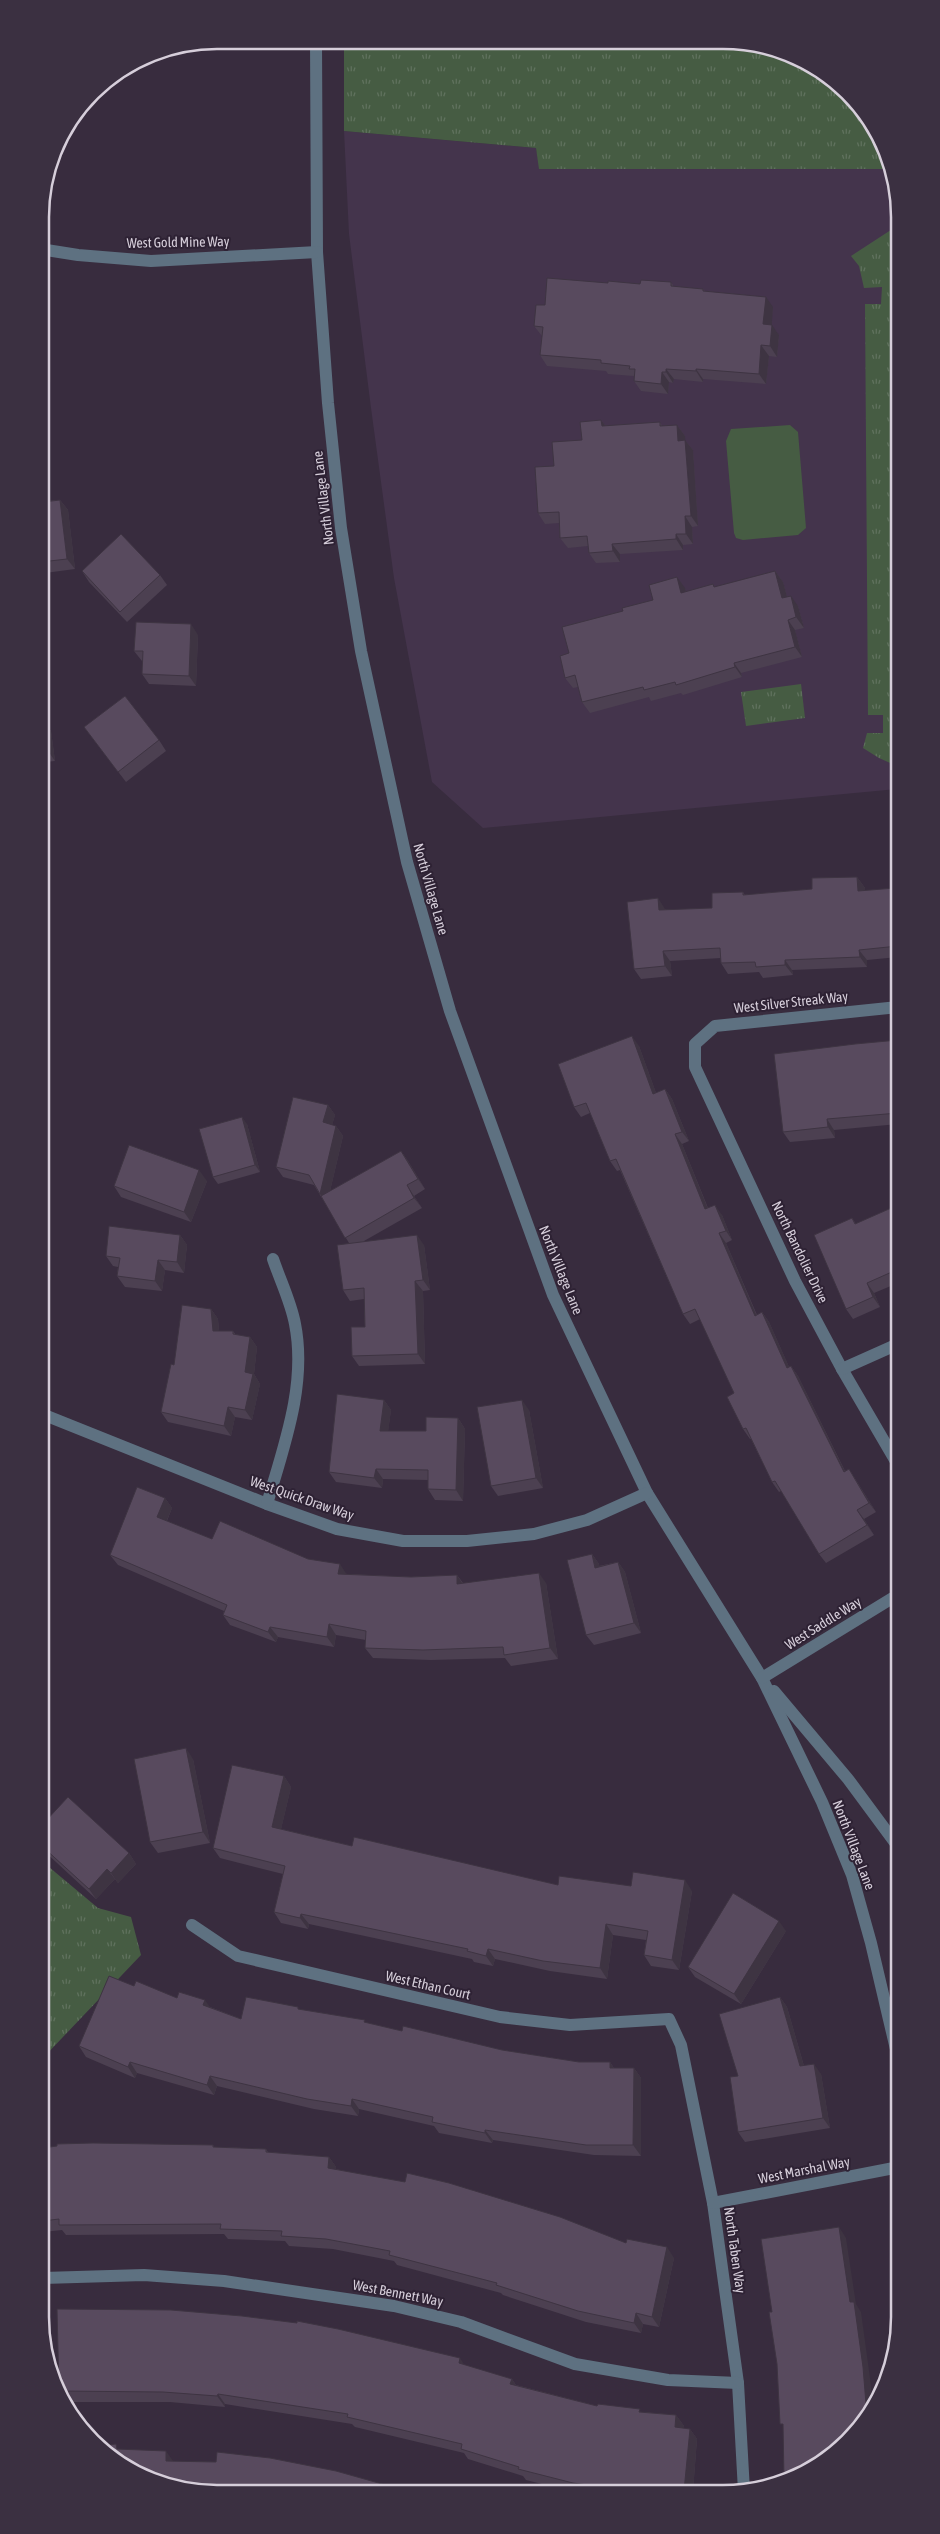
<svg xmlns="http://www.w3.org/2000/svg" width="940" height="2534" viewBox="0 0 940 2534" font-family="'Asap Condensed',sans-serif">
<defs>
<pattern id="park-tufts" width="24" height="20" patternUnits="userSpaceOnUse" patternTransform="scale(1.25)"><rect width="24" height="20" fill="#465c43"/><path d="M3 7l-1-3M5 7V3M7 7l1-3M15 17l-1-3M17 17v-4M19 17l1-3" fill="none" stroke="#60725e"/></pattern>
</defs>
<rect width="100%" height="100%" fill="#382c3e"/>
<!-- built -->
<path fill="#44344c" d="M344 131 536 148 540 169H892L897 182V789L483 828 432 782 394 578 371 408 349 234Z"/>
<!-- grass -->
<path fill="#465c43" d="M790 425 798 432 806 528 798 535 743 540 736 538 734 533 726 441 731 429Z"/>
<!-- park -->
<g fill="url(#park-tufts)">
<path d="M344 41 758 43 801 58 848 92 876 129 892 169H539L536 148 344 131Z"/>
<path d="M897 226V766L879 758 863 748 867 733H883V715H868L865 304H881L882 287 864 288 859 266 851 256Z"/>
<path d="M801 684 805 718 746 726 741 692Z"/>
<path d="M43 1862 98 1908 131 1917 141 1955 43 2058Z"/>
</g>
<g fill="none" stroke-linecap="round" stroke-linejoin="round">
<!-- minor -->
<g stroke="#5e7181" stroke-width="12">
<path d="M316 41 317 252 328 403 341 528 361 651 407 862 450 1011 553 1295 647 1493 762 1678 822 1802 852 1875 871 1943 899 2062"/>
<path d="M40 249 78 255 151 261 317 252"/>
<path d="M898 1007 715 1026 695 1044V1067L795 1281 842 1369 898 1465"/>
<path d="M842 1369 898 1344"/>
<path d="M42 1414 267 1504 337 1529 403 1541H467L534 1534 587 1520 647 1493"/>
<path d="M267 1504C284 1446 307 1384 295 1324 291 1302 280 1280 273 1259"/>
<path d="M762 1678 899 1594"/>
<path d="M774 1691 848 1779 899 1848"/>
<path d="M192 1925 238 1956 500 2017 570 2025 669 2019 681 2045 713 2203 738 2383 744 2491"/>
<path d="M713 2203 899 2167"/>
<path d="M43 2278 144 2275 224 2281 394 2306 461 2322 575 2364 668 2380 738 2383"/>
</g>
</g>
<!-- wall -->
<g fill="#4c4051">
<path d="M671 282 674 287 703 289 705 291 773 307 771 325 779 335 777 357 769 356 766 384 703 379V382L674 379 673 383 669 382 668 394 641 391 634 381V376L608 374 606 371 547 366 540 355 542 336 534 326 545 305 608 283 640 284Z"/>
<path d="M601 420 606 426 660 422 662 426 677 425 685 436V440L693 450 698 526 692 527 693 544 683 545V550L620 554V562L596 563 589 553 588 546 568 548 560 538 559 523 545 524 538 513 554 466 582 440Z"/>
<path d="M41 496 46 501 60 500 68 510 75 569 45 573 46 586 41 587Z"/>
<path d="M82 571 160 575 167 585 127 622 89 582Z"/>
<path d="M775 571 783 582 787 597 798 606 804 628 795 630 802 657 741 673 742 677 683 695 681 693 651 701 649 697 590 713 582 702 578 687 573 688 565 678 569 653 623 611 685 588 686 592 713 584 715 587Z"/>
<path d="M198 635 196 686 149 684 142 674V661L134 651Z"/>
<path d="M41 721 51 731 55 761 45 762 49 792 41 793Z"/>
<path d="M84 727 159 740 166 751 126 782Z"/>
<path d="M857 877 865 888V891L895 888 898 892V957L867 960V967L792 970 793 975 763 978 759 972 728 974 721 963V958L670 961 672 976 641 979 634 969 665 909 666 910 712 908 743 892 745 895 812 889Z"/>
<path d="M898 1040V1124L834 1130 835 1138 790 1142 783 1132Z"/>
<path d="M639 1046 656 1093 665 1089 672 1099 689 1141 682 1144 708 1208 722 1215 732 1240 726 1243 757 1315 762 1312 769 1322 789 1367 791 1366 798 1376 845 1471 849 1469 876 1512 864 1519 874 1535 826 1563 819 1554 781 1491 779 1492 772 1482 751 1439H750L743 1429 734 1393 700 1319 690 1324 683 1314 620 1170 617 1171 610 1161 590 1113 581 1117 574 1107Z"/>
<path d="M328 1105 335 1115 332 1125 336 1126 343 1136 330 1191 401 1151 408 1161 425 1189 414 1196 422 1208 364 1241 424 1245 430 1290 423 1291 425 1364 359 1366 352 1356 365 1327 364 1299 350 1301 343 1290 349 1243 314 1185 283 1177 276 1167Z"/>
<path d="M247 1124 260 1172 218 1184 213 1177Z"/>
<path d="M207 1181 191 1222 121 1197 114 1186Z"/>
<path d="M898 1205V1283L874 1293 880 1307 853 1319 846 1309 852 1218 856 1224Z"/>
<path d="M180 1235 187 1245 184 1273 165 1270 162 1291 125 1287 117 1276 118 1267 113 1266 106 1256Z"/>
<path d="M211 1309 218 1319 219 1331H233L236 1335 250 1337 257 1347 254 1374 260 1384 252 1420 235 1417 231 1436 168 1422 161 1412 174 1365Z"/>
<path d="M384 1400 391 1410 388 1431H426L458 1418 465 1429 463 1501 435 1500 428 1489V1480L383 1479 382 1488 336 1482 329 1472Z"/>
<path d="M529 1410 543 1488 498 1496 491 1486Z"/>
<path d="M165 1498 172 1508 167 1521 212 1539 308 1559 347 1574 411 1577 457 1575 463 1583H546L558 1659 511 1666 505 1658 431 1660 373 1658 365 1648 366 1640 336 1635 334 1647 278 1637 276 1642 230 1625 223 1615 224 1611 118 1565 110 1555Z"/>
<path d="M592 1554 599 1564V1566L618 1562 625 1572 641 1633 594 1645 586 1635Z"/>
<path d="M193 1759 210 1843 158 1853 150 1842Z"/>
<path d="M284 1776 291 1787 281 1829 352 1846 558 1885 631 1886 692 1891 679 1970 651 1966 644 1955 646 1940 613 1935 607 1979 550 1971 495 1959 493 1966 474 1962 472 1959 309 1924 308 1929 281 1923 274 1912 283 1874 220 1858 213 1848Z"/>
<path d="M43 1824 129 1853 136 1864 118 1883 115 1879 96 1899 43 1850Z"/>
<path d="M786 1931 741 2004 695 1977 688 1967Z"/>
<path d="M134 1986 210 2007 241 2019 300 2010 367 2023 402 2031 502 2050 579 2062H610L614 2068H634L641 2078V2156L594 2155 493 2140 492 2143 439 2133 434 2126 359 2109 358 2116 314 2109 217 2086 214 2095 137 2073 135 2078 86 2057 79 2046Z"/>
<path d="M780 1997 787 2007 804 2066 821 2074 830 2128 745 2142 738 2132V2076Z"/>
<path d="M213 2145 214 2147 266 2149 268 2152 329 2157 336 2167V2169L626 2243 674 2258 659 2327 643 2324 641 2333 586 2322 503 2295 501 2293 397 2265 394 2261 333 2249 289 2246 285 2241 228 2239 224 2234 66 2235 62 2230 43 2232V2148Z"/>
<path d="M464 2365 512 2379 516 2385 597 2406 642 2412 676 2415 684 2426 683 2428 690 2429 697 2439 693 2491H569L526 2480 523 2476 468 2459 464 2453 355 2427 352 2424 225 2404V2407L170 2402H66L59 2391Z"/>
</g>
<!-- shaded-wall -->
<g fill="#3e3442">
<path d="M46 185 48 187 44 208 41 204Z"/>
<path d="M766 297 773 307 771 334 763 324Z"/>
<path d="M772 325 779 335 777 357 770 346Z"/>
<path d="M761 345 769 356 766 384 759 374Z"/>
<path d="M666 369 674 379 673 383 666 372Z"/>
<path d="M696 369 703 379V382L696 371Z"/>
<path d="M662 372 669 382 668 394 661 384Z"/>
<path d="M601 420 609 430 602 426Z"/>
<path d="M677 425 685 436 686 451 678 441Z"/>
<path d="M685 440 693 450 698 526 691 516Z"/>
<path d="M60 500 68 510 75 569 67 559Z"/>
<path d="M685 516 692 527 693 544 686 534Z"/>
<path d="M676 534 683 545V550L676 539Z"/>
<path d="M612 544 620 554V562L613 551Z"/>
<path d="M41 568 45 573 46 586 41 579Z"/>
<path d="M775 571 783 582 790 608 782 598Z"/>
<path d="M677 577 685 588 689 603 681 593Z"/>
<path d="M791 596 798 606 804 628 796 617Z"/>
<path d="M788 620 795 630 802 657 795 647Z"/>
<path d="M191 624 198 635 196 686 189 676Z"/>
<path d="M734 663 741 673 742 677 735 667Z"/>
<path d="M43 721 51 731 55 761 48 751Z"/>
<path d="M41 757 45 762 49 792 42 781Z"/>
<path d="M857 877 865 888V902L858 891Z"/>
<path d="M895 888 898 892V900L896 897Z"/>
<path d="M658 898 665 909 667 921 659 910Z"/>
<path d="M859 950 867 960V967L860 957Z"/>
<path d="M663 951 670 961 672 976 665 966Z"/>
<path d="M785 960 792 970 793 975 785 965Z"/>
<path d="M632 1036 639 1046 660 1104 653 1094Z"/>
<path d="M665 1089 672 1099 689 1141 682 1132Z"/>
<path d="M328 1105 335 1115 330 1133 323 1122Z"/>
<path d="M242 1117 247 1124 260 1172 255 1165Z"/>
<path d="M827 1119 834 1130 835 1138 828 1127Z"/>
<path d="M336 1126 343 1136 327 1204 320 1194Z"/>
<path d="M675 1134 682 1144 712 1219 705 1209Z"/>
<path d="M401 1151 408 1161 425 1189 418 1179Z"/>
<path d="M199 1170 207 1181 191 1222 184 1212Z"/>
<path d="M407 1185 414 1196 422 1208 414 1198Z"/>
<path d="M715 1205 722 1215 732 1240 726 1231Z"/>
<path d="M719 1233 726 1243 761 1326 755 1316Z"/>
<path d="M180 1235 187 1245 184 1273 177 1262Z"/>
<path d="M417 1235 424 1245 430 1290 423 1280Z"/>
<path d="M158 1260 165 1270 162 1291 155 1281Z"/>
<path d="M891 1264 898 1274V1277L894 1271Z"/>
<path d="M415 1281 423 1291 425 1364 418 1354Z"/>
<path d="M867 1283 874 1293 880 1307 873 1297Z"/>
<path d="M211 1309 218 1319 220 1342 213 1331Z"/>
<path d="M762 1312 769 1322 794 1378 787 1368Z"/>
<path d="M250 1337 257 1347 254 1374 260 1384 252 1420 245 1410V1372Z"/>
<path d="M791 1366 798 1376 850 1482 844 1472Z"/>
<path d="M384 1400 391 1410 387 1441 380 1431Z"/>
<path d="M522 1400 529 1410 543 1488 536 1478Z"/>
<path d="M228 1407 235 1417 231 1436 224 1426Z"/>
<path d="M458 1418 465 1429 463 1501 456 1490Z"/>
<path d="M376 1469 383 1479 382 1488 374 1478Z"/>
<path d="M849 1469 855 1479 876 1512 869 1503Z"/>
<path d="M165 1498 172 1508 164 1527 157 1517Z"/>
<path d="M857 1510 864 1519 874 1535 867 1525Z"/>
<path d="M592 1554 599 1564 603 1578 595 1568Z"/>
<path d="M618 1562 625 1572 641 1633 634 1623Z"/>
<path d="M340 1564 347 1575 338 1574Z"/>
<path d="M539 1573 546 1583 558 1659 550 1648Z"/>
<path d="M457 1575 464 1586 457 1584Z"/>
<path d="M329 1624 336 1635 334 1647 327 1637Z"/>
<path d="M270 1627 278 1637 276 1642 268 1632Z"/>
<path d="M186 1748 193 1759 210 1843 203 1832Z"/>
<path d="M284 1776 291 1787 279 1838 272 1827Z"/>
<path d="M129 1853 136 1864 118 1883 111 1873Z"/>
<path d="M107 1869 115 1879 96 1899 89 1889Z"/>
<path d="M685 1880 692 1891 679 1970 672 1960Z"/>
<path d="M301 1914 309 1924 308 1929 300 1918Z"/>
<path d="M779 1921 786 1931 741 2004 734 1994Z"/>
<path d="M606 1924 613 1935 607 1979 600 1968Z"/>
<path d="M488 1949 495 1959 493 1966 486 1956Z"/>
<path d="M780 1997 787 2007 807 2077 800 2066Z"/>
<path d="M205 2000 212 2010 203 2005Z"/>
<path d="M130 2062 137 2073 135 2078 128 2067Z"/>
<path d="M610 2062 617 2073 610 2068Z"/>
<path d="M814 2064 821 2074 830 2128 823 2118Z"/>
<path d="M634 2068 641 2078V2156L633 2145Z"/>
<path d="M210 2076 217 2086 214 2095 207 2085Z"/>
<path d="M352 2099 359 2109 358 2116 351 2106Z"/>
<path d="M485 2130 493 2140 492 2143 485 2133Z"/>
<path d="M329 2157 336 2167 335 2178 328 2168Z"/>
<path d="M839 2227 846 2238 856 2304 861 2312 870 2378 873 2407 867 2416Z"/>
<path d="M667 2247 674 2258 659 2327 652 2317Z"/>
<path d="M636 2313 643 2324 641 2333 634 2323Z"/>
<path d="M460 2358 467 2369 459 2363Z"/>
<path d="M512 2379 519 2390 510 2384Z"/>
<path d="M218 2394 225 2404V2407L217 2396Z"/>
<path d="M676 2415 684 2426 682 2438 675 2427Z"/>
<path d="M690 2429 697 2439 693 2491H684Z"/>
<path d="M166 2451 173 2461V2472L166 2461Z"/>
</g>
<!-- building -->
<g fill="#584a5e" stroke="#3e3442">
<path d="M547 278 608 283V281L640 284 641 280 671 282V286L703 289V291L766 297 763 324 772 325 770 346 761 345 759 374 696 369V371L666 369V372H662L661 384 634 381 635 369H629L630 366 601 363V360L540 355 543 327 534 326 536 305H545Z"/>
<path d="M601 420 602 426 660 422V426L677 425 678 441 685 440 691 516H685L686 534H676V539L612 544 613 551 589 553 587 536 560 538 559 512 538 513 535 467 554 466 552 442 582 440 580 422Z"/>
<path d="M41 496H42L43 502 60 500 67 559 41 562Z"/>
<path d="M121 534 160 575 120 612 82 571Z"/>
<path d="M775 571 782 598 791 596 796 617 788 620 795 647 734 663 735 667 676 685 675 682 644 690 643 687 582 702 575 675 565 678 560 656 569 653 562 627 623 611 622 608 653 600 649 585 677 577 681 593 713 584 714 587Z"/>
<path d="M136 622 191 624 189 676 142 674 143 651H134Z"/>
<path d="M125 696 159 740 118 772 84 727Z"/>
<path d="M41 721H43L48 751H41Z"/>
<path d="M857 877 858 891 895 888 896 897H898V946L859 950 860 957 785 960V965L756 967 755 962 721 963 720 948 663 951 665 966 634 969 627 902 658 898 659 910 712 908V893L743 892V895L812 889V878Z"/>
<path d="M632 1036 653 1094 665 1089 682 1132 675 1134 705 1209 715 1205 726 1231 719 1233 755 1316 762 1312 787 1368 791 1366 844 1472 849 1469 869 1503 857 1510 867 1525 819 1554 775 1481 772 1482 746 1428 743 1429 727 1397 734 1393 695 1309 683 1314 616 1159 610 1161 586 1103 574 1107 558 1064Z"/>
<path d="M898 1040V1113L827 1119 828 1127 783 1132 774 1054 855 1044Z"/>
<path d="M293 1097 328 1105 323 1122 336 1126 320 1194 309 1175 276 1167Z"/>
<path d="M242 1117 255 1165 213 1177 199 1129Z"/>
<path d="M129 1145 199 1170 184 1212 114 1186Z"/>
<path d="M401 1151 418 1179 407 1185 414 1198 345 1238 321 1196Z"/>
<path d="M898 1205V1262L891 1264 894 1271 867 1283 873 1297 846 1309 814 1235 852 1218 855 1224Z"/>
<path d="M109 1226 180 1235 177 1262 158 1260 155 1281 117 1276 120 1258 106 1256Z"/>
<path d="M417 1235 423 1280 415 1281 418 1354 352 1356 351 1327H365L364 1288 343 1290 337 1245Z"/>
<path d="M182 1305 211 1309 213 1331H233V1334L250 1337 245 1372 253 1374 245 1410 228 1407 224 1426 161 1412 171 1364 174 1365Z"/>
<path d="M337 1394 384 1400 380 1431H426V1417L458 1418 456 1490 428 1489V1470L376 1469 374 1478 329 1472Z"/>
<path d="M522 1400 536 1478 491 1486 477 1407Z"/>
<path d="M137 1487 165 1498 157 1517 212 1539 220 1521 308 1559 340 1564 338 1574 411 1577 457 1575V1584L539 1573 550 1648 504 1655 503 1647 423 1650 365 1648 366 1631 329 1624 327 1637 270 1627 268 1632 223 1615 227 1605 110 1555Z"/>
<path d="M592 1554 595 1568 618 1562 634 1623 586 1635 567 1560Z"/>
<path d="M899 1668V1678L894 1672Z"/>
<path d="M186 1748 203 1832 150 1842 134 1759Z"/>
<path d="M232 1765 284 1776 272 1827 352 1846 354 1837 558 1885 559 1876 631 1886 633 1872 685 1880 672 1960 644 1955 648 1931 606 1924 600 1968 543 1961 488 1949 486 1956 467 1951 468 1949 301 1914 300 1918 274 1912 285 1866 213 1848Z"/>
<path d="M68 1797 129 1853 111 1873 107 1869 89 1889 43 1847V1824Z"/>
<path d="M733 1893 779 1921 734 1994 688 1967Z"/>
<path d="M109 1976 134 1986 136 1981 177 1998 179 1992 205 2000 203 2005 241 2019 246 1997 298 2007V2009L365 2020 364 2022 402 2031 403 2026 502 2050 579 2062H610V2068H634L633 2145H586L485 2130V2133L432 2122 433 2117 352 2099 351 2106 307 2099 210 2076 207 2085 130 2062 128 2067 79 2046Z"/>
<path d="M780 1997 800 2066 814 2064 823 2118 738 2132 730 2077 738 2076 719 2014Z"/>
<path d="M93 2143 213 2145V2147L266 2149V2152L329 2157 328 2168 405 2182 407 2173 449 2183 560 2217 626 2243 627 2239 667 2247 652 2317 636 2313 634 2323 578 2311 496 2285 497 2283 389 2255 390 2251 326 2239 281 2236 282 2231 220 2229 221 2224 59 2225V2219L43 2221V2148L57 2146V2144Z"/>
<path d="M839 2227 850 2302H854L863 2367 867 2416 856 2433 812 2470 784 2480 783 2424H780L777 2364 769 2312H772L761 2239Z"/>
<path d="M57 2309 171 2310 242 2316 297 2323V2321L338 2329 460 2358 459 2363 512 2379 510 2384 597 2406 598 2404 640 2409 639 2412 676 2415 675 2427 690 2429 684 2491H630L573 2483 518 2469 519 2467 461 2449 462 2444 347 2417 348 2414 218 2394 217 2396 163 2392 59 2391Z"/>
<path d="M116 2444 117 2449 166 2451V2461L216 2462 217 2452 270 2458 336 2471 407 2491H183L139 2476 98 2446Z"/>
</g>
<g text-anchor="middle" dominant-baseline="central" stroke-width="4" stroke-linejoin="round" paint-order="stroke">
<!-- street labels -->
<g font-size="14" fill="#d6ceda" stroke="#2e2234">
<text transform="translate(178 242) rotate(-1)">West Gold Mine Way</text>
<text transform="translate(323 498) rotate(-97)">North Village Lane</text>
<text transform="translate(431 889) rotate(74)">North Village Lane</text>
<text transform="translate(791 1002) rotate(-6)">West Silver Streak Way</text>
<text transform="translate(800 1252) rotate(64)">North Bandolier Drive</text>
<text transform="translate(561 1270) rotate(68)">North Village Lane</text>
<text transform="translate(302 1498) rotate(19)">West Quick Draw Way</text>
<text transform="translate(823 1623) rotate(-32)">West Saddle Way</text>
<text transform="translate(854 1845) rotate(69)">North Village Lane</text>
<text transform="translate(428 1985) rotate(13)">West Ethan Court</text>
<text transform="translate(804 2170) rotate(-11)">West Marshal Way</text>
<text transform="translate(735 2250) rotate(82)">North Taben Way</text>
<text transform="translate(398 2293) rotate(11)">West Bennett Way</text>
</g>
</g>
<!-- crop -->
<path d="M0 0H940V2534H0ZM217 49H723A168 168 0 0 1 891 217V2317A168 168 0 0 1 723 2485H217A168 168 0 0 1 49 2317V217A168 168 0 0 1 217 49Z" fill="#3b3041" fill-rule="evenodd"/>
<path fill="none" stroke="#d6ceda" stroke-width="2.5" d="M217 49H723A168 168 0 0 1 891 217V2317A168 168 0 0 1 723 2485H217A168 168 0 0 1 49 2317V217A168 168 0 0 1 217 49Z"/>
</svg>
